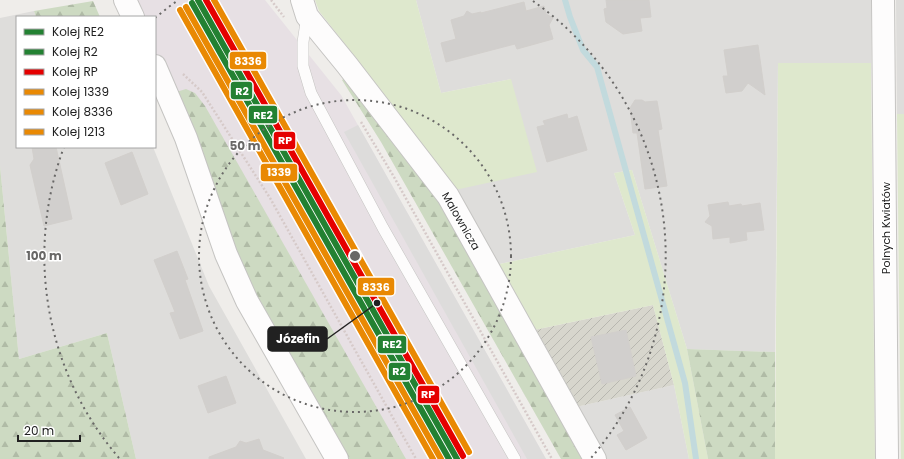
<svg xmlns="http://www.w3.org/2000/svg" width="904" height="459" viewBox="0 0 904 459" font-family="Poppins,sans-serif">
<defs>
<pattern id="construction-furrows" width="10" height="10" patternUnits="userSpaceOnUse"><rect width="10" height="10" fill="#d7d6cd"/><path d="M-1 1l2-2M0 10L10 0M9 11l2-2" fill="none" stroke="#b8b7b0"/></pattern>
<pattern id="forest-firs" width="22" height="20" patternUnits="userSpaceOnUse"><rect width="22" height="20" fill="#cddac2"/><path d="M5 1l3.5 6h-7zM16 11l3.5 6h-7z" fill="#b0bba6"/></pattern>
</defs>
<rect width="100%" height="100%" fill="#efedea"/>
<!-- residential -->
<g fill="#dedddb">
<path d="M416 0H871V63H778L775 352 687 349 632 170 614 173 635 235 495 265 455 190 511 79 441 93Z"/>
<path d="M896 0H904V114H897Z"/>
<path d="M34 11 36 17H17V147H153L209 286 306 459H136L107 333 19 359 0 166V18Z"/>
<path d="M674 385 689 459H605L576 407Z"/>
</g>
<!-- industrial -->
<path fill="#e7e0e4" d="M133 0H265L341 95 546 459H349L173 93 155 51V17H140Z"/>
<!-- religious -->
<path fill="#dddcdb" d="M358 125 546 459H527L344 132Z"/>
<!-- construction -->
<path fill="url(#construction-furrows)" d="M653 305 674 385 576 407 534 330Z"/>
<!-- grass -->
<g fill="#dee8cd">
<path d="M315 0H416L441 93 511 79 537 172 455 190 434 164 391 103 319 11Z"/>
<path d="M778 63H871L875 459H775Z"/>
<path d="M897 114H904V459H901Z"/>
<path d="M632 170 687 349 708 459H689L674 385 653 305 534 330 495 265 635 235 614 173Z"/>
</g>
<!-- forest -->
<g fill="url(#forest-firs)">
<path d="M93 1 100 17H36L34 11Z"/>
<path d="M349 75 430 185 585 459H561L381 142 342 80Z"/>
<path d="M186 89 195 93 205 106 406 459H349L240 265 173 93Z"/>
<path d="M0 166 19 359 107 333 136 459H0Z"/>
<path d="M687 349 775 352V459H708Z"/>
</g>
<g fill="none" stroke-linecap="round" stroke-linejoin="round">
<!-- stream -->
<path stroke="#c2dadd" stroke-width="6" d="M565 0 570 17 583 50 597 67 685 383 696 459"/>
</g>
<!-- building -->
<g fill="#d1cfcd" stroke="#d2cfcc">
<path d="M606 0H649L651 17 640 18 642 31 623 34 606 22 604 9 607 8Z"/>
<path d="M524 2 526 11 544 6 546 14 553 18 549 25 553 39 517 49 515 44 446 62 441 43 456 39 451 20 464 16 467 11 472 14 481 12V13Z"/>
<path d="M758 45 765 95 748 83 742 91 726 93 723 76H728L724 50Z"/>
<path d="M635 100H642L645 102 657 101 662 129 658 130 667 186 645 189 637 133H633L630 108Z"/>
<path d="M567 114 568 119 577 116 587 150 547 162 537 127 545 125 543 121Z"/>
<path d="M32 147H56L72 219 44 226 30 165 34 159Z"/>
<path d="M132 152 148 194 121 205 105 163Z"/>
<path d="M728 202 729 206 741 204 742 206 760 203 764 230 746 232 747 240 730 243V237L713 239 712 226 705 222 710 216 708 205Z"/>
<path d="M177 251 188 279 185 280 203 331 180 339 170 313 175 312 154 260Z"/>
<path d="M626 330 636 376 602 384 591 337Z"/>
<path d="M226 376 236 403 208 413 198 386Z"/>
<path d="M630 407 647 438 626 450 617 435 624 431 615 415Z"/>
<path d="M259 439 263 450 284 458 283 459H209V457L236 447 240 441 246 443Z"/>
</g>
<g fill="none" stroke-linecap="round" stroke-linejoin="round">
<defs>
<path id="service" d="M307 16 303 42V66L311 93 383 228 515 459"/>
<g id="minor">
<path d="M125 0 133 17"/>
<path d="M302 0 307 16 347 65 448 196 595 459"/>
<path d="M883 0 887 457"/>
<path d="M155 66 186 138 226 254 247 301 337 459"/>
</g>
</defs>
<!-- service casing -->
<use href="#service" stroke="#c5c4c2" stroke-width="12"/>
<!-- minor casing -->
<use href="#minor" stroke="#c5c4c2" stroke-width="24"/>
<!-- path -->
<g stroke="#d6cac9" stroke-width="2.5" stroke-dasharray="2 2" stroke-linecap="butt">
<path d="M271 0 284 17"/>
<path d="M183 74 202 92 270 198 416 459"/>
<path d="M361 122 394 177 552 459"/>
</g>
<!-- service -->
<use href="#service" stroke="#fdfcfc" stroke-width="11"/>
<!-- minor -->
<use href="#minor" stroke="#fdfcfc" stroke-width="22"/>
<defs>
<path id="rail-1" d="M198 0 457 459"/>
<path id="rail-2" d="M192 3 449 459"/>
<path id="rail-3" d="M206 0 463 456"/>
<path id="rail-4" d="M186 7 441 459"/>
<path id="rail-5" d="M214 0 469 452"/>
<path id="rail-6" d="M180 10 433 459"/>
</defs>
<!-- rail-1 casing -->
<use href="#rail-1" stroke="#fff" stroke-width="9"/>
<!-- rail-2 casing -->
<use href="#rail-2" stroke="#fff" stroke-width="9"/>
<!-- rail-3 casing -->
<use href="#rail-3" stroke="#fff" stroke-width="9"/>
<!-- rail-4 casing -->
<use href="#rail-4" stroke="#fff" stroke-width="9"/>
<!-- rail-5 casing -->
<use href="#rail-5" stroke="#fff" stroke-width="9"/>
<!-- rail-6 casing -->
<use href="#rail-6" stroke="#fff" stroke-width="9"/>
<!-- rail-1 -->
<use href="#rail-1" stroke="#238132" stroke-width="6"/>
<!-- rail-2 -->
<use href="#rail-2" stroke="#238132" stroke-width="6"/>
<!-- rail-3 -->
<use href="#rail-3" stroke="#e50000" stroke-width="6"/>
<!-- rail-4 -->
<use href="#rail-4" stroke="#e98903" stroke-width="6"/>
<!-- rail-5 -->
<use href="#rail-5" stroke="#e98903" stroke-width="6"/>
<!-- rail-6 -->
<use href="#rail-6" stroke="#e98903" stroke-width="6"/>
</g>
<!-- distance rings -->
<g fill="none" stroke="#696867" stroke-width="2" stroke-dasharray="2 4">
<circle cx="355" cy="256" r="156"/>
<path d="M119 458A311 311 0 0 1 64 147M155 18A311 311 0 0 1 177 1M533 1A311 311 0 0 1 591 458"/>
</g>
<g text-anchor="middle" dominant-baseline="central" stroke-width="3" stroke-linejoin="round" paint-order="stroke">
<!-- street labels -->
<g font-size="11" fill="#212121" stroke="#fff">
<text transform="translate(461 221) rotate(60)">Malownicza</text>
<text transform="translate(886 228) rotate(-90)">Polnych Kwiatów</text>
</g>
</g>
<circle cx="355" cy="256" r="6" fill="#696867" stroke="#fff" stroke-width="2"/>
<g font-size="12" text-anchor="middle" font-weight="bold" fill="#696867" stroke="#fff" stroke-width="3" stroke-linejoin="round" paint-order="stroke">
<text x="245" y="150">50 m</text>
<text x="44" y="260">100 m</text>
</g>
<!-- callouts -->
<path fill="none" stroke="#212121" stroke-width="1.5" d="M377 303L327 339"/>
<circle fill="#212121" stroke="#fff" stroke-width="1.5" cx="377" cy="303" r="4"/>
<rect fill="#212121" stroke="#212121" stroke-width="1.5" x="268" y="327" width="59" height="24" rx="4"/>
<g font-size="12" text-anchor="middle" font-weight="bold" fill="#fff">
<text x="298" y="343">Józefin</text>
</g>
<g stroke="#fff" stroke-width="1.5">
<rect x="229" y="51" width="38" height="19" rx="4" fill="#e98903"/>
<rect x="230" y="81" width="23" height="19" rx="4" fill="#238132"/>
<rect x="248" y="105" width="30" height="19" rx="4" fill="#238132"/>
<rect x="273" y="131" width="23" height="19" rx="4" fill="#e50000"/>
<rect x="260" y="163" width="38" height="19" rx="4" fill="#e98903"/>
<rect x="357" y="277" width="38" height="19" rx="4" fill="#e98903"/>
<rect x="377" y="335" width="30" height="19" rx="4" fill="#238132"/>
<rect x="388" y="362" width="23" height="19" rx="4" fill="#238132"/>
<rect x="417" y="385" width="23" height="19" rx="4" fill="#e50000"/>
</g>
<g font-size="11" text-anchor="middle" font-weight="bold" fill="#fff">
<text x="248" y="65">8336</text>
<text x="242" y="95">R2</text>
<text x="263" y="119">RE2</text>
<text x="285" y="144">RP</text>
<text x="279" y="176">1339</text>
<text x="376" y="291">8336</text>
<text x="392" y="348">RE2</text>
<text x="399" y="375">R2</text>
<text x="428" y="398">RP</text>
</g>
<!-- legend -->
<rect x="16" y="16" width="140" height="132" fill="#ffffff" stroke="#a6a6a6"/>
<rect x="24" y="29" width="20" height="6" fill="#238132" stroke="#a6a6a6"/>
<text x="52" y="36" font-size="12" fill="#212121">Kolej RE2</text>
<rect x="24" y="49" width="20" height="6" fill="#238132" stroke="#a6a6a6"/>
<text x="52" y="56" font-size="12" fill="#212121">Kolej R2</text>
<rect x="24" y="69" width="20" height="6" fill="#e50000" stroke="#a6a6a6"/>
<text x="52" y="76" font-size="12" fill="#212121">Kolej RP</text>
<rect x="24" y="89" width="20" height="6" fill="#e98903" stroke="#a6a6a6"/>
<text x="52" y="96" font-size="12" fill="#212121">Kolej 1339</text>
<rect x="24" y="109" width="20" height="6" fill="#e98903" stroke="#a6a6a6"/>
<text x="52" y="116" font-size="12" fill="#212121">Kolej 8336</text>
<rect x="24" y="129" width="20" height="6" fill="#e98903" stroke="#a6a6a6"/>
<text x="52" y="136" font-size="12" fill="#212121">Kolej 1213</text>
<!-- scale -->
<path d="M18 435v6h62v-6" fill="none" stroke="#212121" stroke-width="2"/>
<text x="24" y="435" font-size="12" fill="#212121" stroke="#ffffff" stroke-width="3" paint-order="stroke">20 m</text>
</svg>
